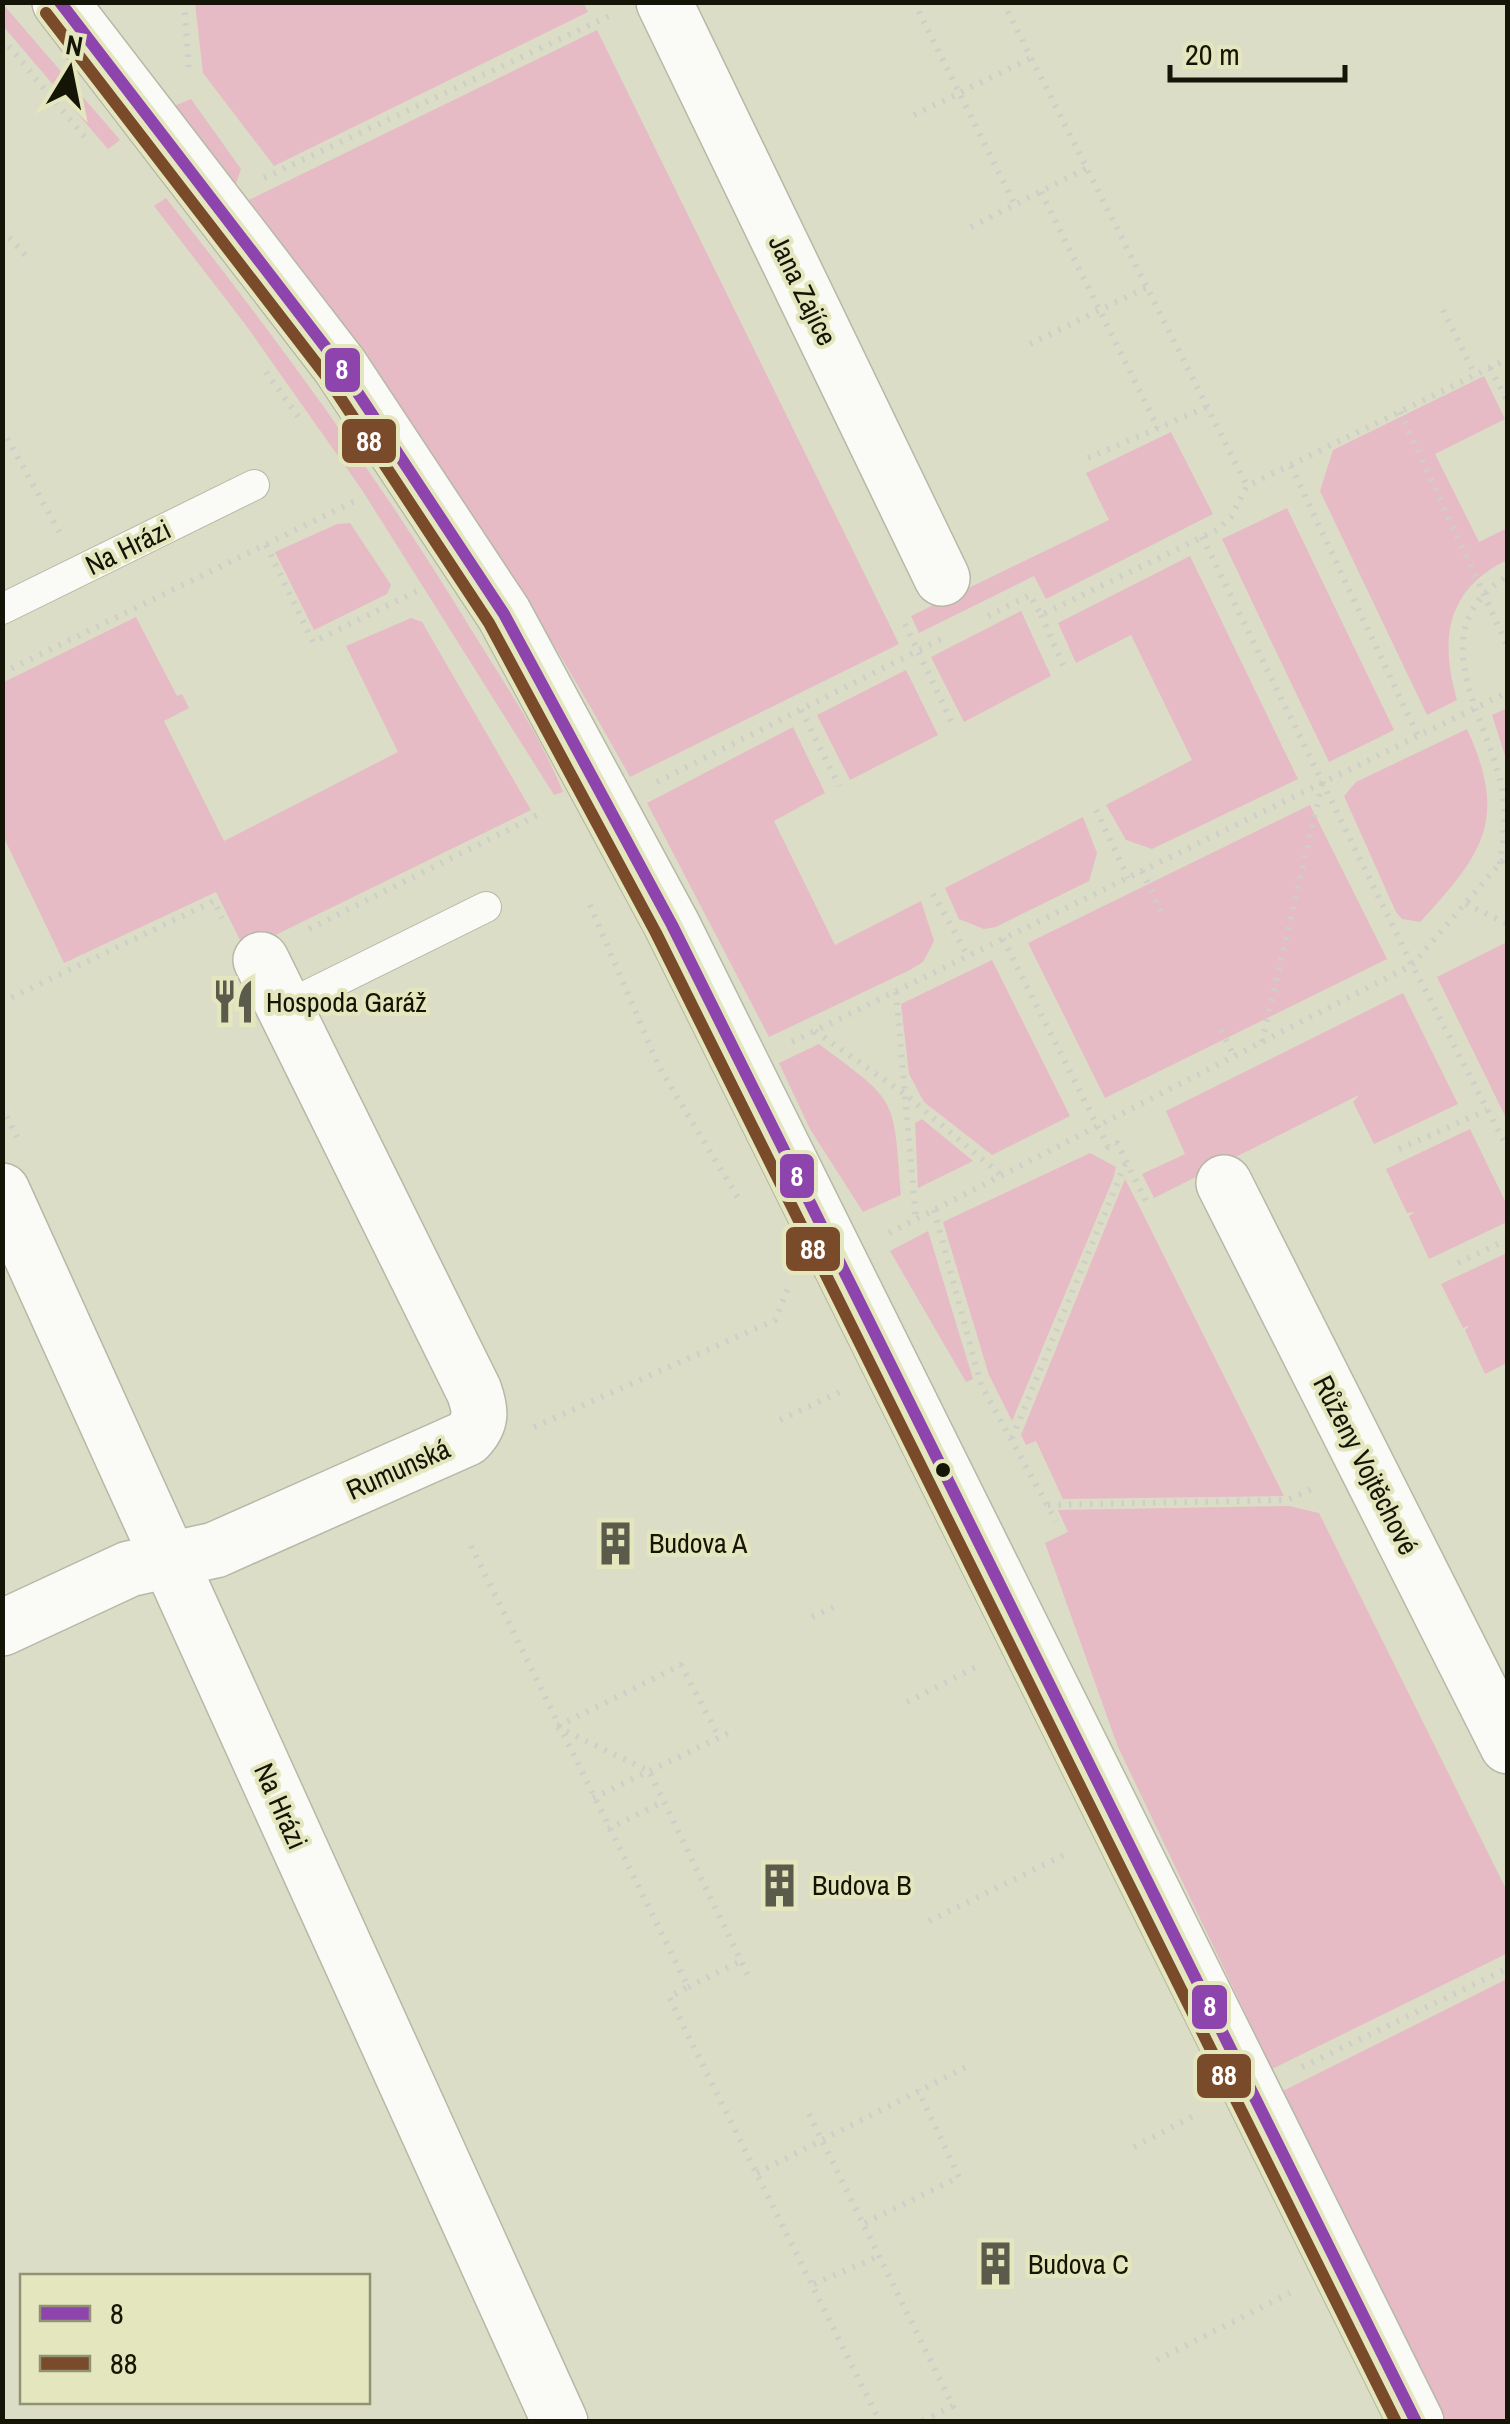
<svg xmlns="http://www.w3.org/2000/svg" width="1510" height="2424" viewBox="0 0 1510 2424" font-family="'Archivo Narrow',sans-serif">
<rect width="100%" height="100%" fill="#dcddc7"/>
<!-- green -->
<g fill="#e6bbc5">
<path d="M583 2 588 12 274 166 203 73 195 3Z"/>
<path d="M2 3 120 140 108 149 3 26Z"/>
<path d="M597 30 899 644 630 777C519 575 388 385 249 200Z"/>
<path d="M191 99 241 169 236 184 174 106Z"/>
<path d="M166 198C275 336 378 476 469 626 502 680 540 734 563 792L554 795 362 490 245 324 154 206Z"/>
<path d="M1484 376 1505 419 1435 454 1479 542 1507 528V560C1447 589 1439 638 1457 700L1427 715 1320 491 1333 450Z"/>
<path d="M1171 432 1213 514 1046 599 1034 576 919 633 911 616 1109 520 1086 473Z"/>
<path d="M1287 508 1394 730 1329 762 1222 539Z"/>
<path d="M350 523 391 585 387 594 314 630 275 552 337 524Z"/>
<path d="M1190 556 1298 779 1152 849 1126 840 1106 805 1192 760 1131 635 1076 663 1058 623Z"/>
<path d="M1021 611 1051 676 964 722 931 657Z"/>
<path d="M136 617 177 696 182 694 189 708 164 721 224 841 398 752 346 646 411 618 422 622 531 810 245 950 216 892 64 963 3 836 2 683Z"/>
<path d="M906 670 938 735 850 780 817 715Z"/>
<path d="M1507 708V762L1492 715Z"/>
<path d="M793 727 825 793 774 821 835 945 921 901 934 941 923 962 910 970 769 1037 647 803Z"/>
<path d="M1467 729C1509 821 1482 854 1420 922L1402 919 1396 912 1344 796 1356 782Z"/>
<path d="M1310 805 1387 959 1105 1098 1028 943Z"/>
<path d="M1083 817 1097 853 1089 881 996 927 984 929 959 919 945 888Z"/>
<path d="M1507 942V1120L1437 977Z"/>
<path d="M992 960 1070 1116 992 1155 924 1102 909 1074 901 1004Z"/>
<path d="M1403 993 1458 1104 1374 1144 1353 1102 1359 1095 1154 1198 1142 1174 1185 1154 1166 1111Z"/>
<path d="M819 1044C899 1104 893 1095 901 1195L863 1212 810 1129 779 1063Z"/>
<path d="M922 1119 973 1161 918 1188 915 1123Z"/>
<path d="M1470 1129 1507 1205V1222L1429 1259 1409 1216 1415 1212 1407 1213 1386 1169Z"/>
<path d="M1090 1153 1116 1167 1113 1179 1012 1421 989 1375 943 1222Z"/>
<path d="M1125 1179 1139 1206 1284 1496 1063 1499 1036 1441 1026 1445 1021 1435Z"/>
<path d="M928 1231 973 1379 966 1382 890 1251Z"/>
<path d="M1507 1253V1363L1485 1374 1465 1330 1470 1325 1463 1328 1441 1284Z"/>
<path d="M1289 1506 1319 1513 1507 1891 1508 1953 1272 2069 1118 1747 1045 1543 1068 1532 1058 1510Z"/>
<path d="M1507 1979V2421H1445L1283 2091Z"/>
</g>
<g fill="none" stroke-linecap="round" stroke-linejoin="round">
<defs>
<g id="service">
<path d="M2 609 254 485"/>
<path d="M284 1007 486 907"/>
</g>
<g id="minor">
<path d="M60 2 340 366 504 614 672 925 1416 2422"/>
<path d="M664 2 942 578"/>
<path d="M1224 1183 1508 1746"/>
<path d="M2 1191 560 2422"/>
<path d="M2 1628 129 1569 215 1550 467 1438C482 1422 481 1411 474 1391L261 960"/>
</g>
</defs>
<!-- service casing -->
<use href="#service" stroke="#b7b8a6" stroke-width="32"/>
<!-- minor casing -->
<use href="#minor" stroke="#b7b8a6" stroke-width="58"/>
<!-- path -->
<g stroke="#cecfc8" stroke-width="6" stroke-dasharray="2.5 8" stroke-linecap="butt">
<path d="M184 2 189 71"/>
<path d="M914 2 1015 205"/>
<path d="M1003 2 1247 486"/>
<path d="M2 38 88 141"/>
<path d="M914 115 1031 58"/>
<path d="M264 178 611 15"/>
<path d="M1041 192 1158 428"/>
<path d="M971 227 1087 168"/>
<path d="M2 230 27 257"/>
<path d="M1443 310 1475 375"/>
<path d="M1030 344 1147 287"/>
<path d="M1490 368 1508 402"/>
<path d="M266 372 300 419"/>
<path d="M1400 412 1508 647"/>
<path d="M2 429 60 533"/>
<path d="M1088 458 1207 407"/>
<path d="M1291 466 1418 736"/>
<path d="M1202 537 1412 965 1508 1149"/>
<path d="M266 545 313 642 417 591"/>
<path d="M1041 615 1065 669"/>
<path d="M988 616 1030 595 1041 615 1217 530 1231 517 1247 486 1508 359"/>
<path d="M905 624 954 727"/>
<path d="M2 673 357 500"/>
<path d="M801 710 839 786"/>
<path d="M657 782 945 637"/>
<path d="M1096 810 1128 878"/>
<path d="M1500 864C1503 839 1507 812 1502 787 1486 715 1419 629 1508 576"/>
<path d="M1142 871 1163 916"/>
<path d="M933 894 968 956"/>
<path d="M1466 904 1508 924"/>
<path d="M590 905 659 1067 740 1201"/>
<path d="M309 929 544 812"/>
<path d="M1003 939 1108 1147 1117 1143 1147 1203"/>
<path d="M896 992 916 1220"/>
<path d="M2 1002 214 901 222 918"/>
<path d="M1221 1030 1234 1056"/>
<path d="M815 1031 906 1095 1001 1175"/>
<path d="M792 1042 1508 692"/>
<path d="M1262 1042 1322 784"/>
<path d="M2 1107 17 1137"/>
<path d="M1399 1149 1487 1110"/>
<path d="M934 1210 981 1385 1056 1521"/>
<path d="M889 1233 1412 965 1508 854"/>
<path d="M1458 1263 1508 1239"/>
<path d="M780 1420 842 1391"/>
<path d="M534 1427 775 1320 788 1289"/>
<path d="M1012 1438 1126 1162"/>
<path d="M1048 1505 1287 1500 1314 1488"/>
<path d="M471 1546 688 1987 669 1997 880 2422"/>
<path d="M812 1617 838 1605"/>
<path d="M907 1702 978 1666"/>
<path d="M558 1726 681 1665 719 1737"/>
<path d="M557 1727 649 1771 748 1975"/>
<path d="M593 1798 735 1730"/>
<path d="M608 1829 663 1802"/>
<path d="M929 1921 1070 1852"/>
<path d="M688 1987 741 1961"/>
<path d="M1302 2067 1508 1968"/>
<path d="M809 2114 953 2406 920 2422"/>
<path d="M1134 2147 1199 2113"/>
<path d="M757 2173 972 2064"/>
<path d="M865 2223 959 2177 918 2090"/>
<path d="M814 2284 881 2255"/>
<path d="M1157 2360 1290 2293"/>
</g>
<!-- service -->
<use href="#service" stroke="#fafaf7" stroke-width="30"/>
<!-- minor -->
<use href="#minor" stroke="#fafaf7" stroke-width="55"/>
<defs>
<path id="bus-1" d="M60 2 340 366 504 614 672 925 1416 2422"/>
<path id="bus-2" d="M46 13 326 376 489 623 656 933 1396 2422"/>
</defs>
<!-- bus-1 casing -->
<use href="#bus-1" stroke="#e4e7bd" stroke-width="20"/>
<!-- bus-2 casing -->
<use href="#bus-2" stroke="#e4e7bd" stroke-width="20"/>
<!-- bus-1 -->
<use href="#bus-1" stroke="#8e44ad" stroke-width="12"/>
<!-- bus-2 -->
<use href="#bus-2" stroke="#7a4b2a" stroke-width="12"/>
</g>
<!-- icons -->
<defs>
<symbol id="restaurant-bare" viewBox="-9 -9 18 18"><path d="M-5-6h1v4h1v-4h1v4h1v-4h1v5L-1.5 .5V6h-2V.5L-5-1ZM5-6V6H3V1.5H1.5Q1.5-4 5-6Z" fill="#5a5b4a" stroke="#e4e7bd" stroke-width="2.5" paint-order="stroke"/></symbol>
<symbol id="building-bare" viewBox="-9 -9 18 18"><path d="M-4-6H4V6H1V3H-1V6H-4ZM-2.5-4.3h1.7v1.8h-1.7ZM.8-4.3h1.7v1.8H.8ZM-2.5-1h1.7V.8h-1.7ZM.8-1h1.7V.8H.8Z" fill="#5a5b4a" stroke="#e4e7bd" stroke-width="2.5" paint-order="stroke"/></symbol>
</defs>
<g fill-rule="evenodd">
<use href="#restaurant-bare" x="202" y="970" width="63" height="63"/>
<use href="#building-bare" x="584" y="1512" width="63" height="63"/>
<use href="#building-bare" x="748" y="1854" width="63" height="63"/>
<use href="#building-bare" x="964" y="2232" width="63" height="63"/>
</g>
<!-- markers -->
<circle fill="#141506" stroke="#e4e7bd" stroke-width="4" cx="943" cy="1470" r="9"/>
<g text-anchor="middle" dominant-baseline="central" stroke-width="8" stroke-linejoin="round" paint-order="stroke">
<!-- street labels -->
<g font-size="28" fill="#141506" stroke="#e4e7bd">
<text transform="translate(803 290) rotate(64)">Jana Zajíce</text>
<text transform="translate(128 547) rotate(-26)">Na Hrázi</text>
<text transform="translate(1366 1465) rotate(63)">Růženy Vojtěchové</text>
<text transform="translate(398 1469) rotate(-24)">Rumunská</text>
<text transform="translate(281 1806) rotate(66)">Na Hrázi</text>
</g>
<!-- poi labels -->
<g font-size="28" fill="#141506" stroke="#e4e7bd" text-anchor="start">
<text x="266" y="1002">Hospoda Garáž</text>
<text x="649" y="1543">Budova A</text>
<text x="812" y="1885">Budova B</text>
<text x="1028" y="2264">Budova C</text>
</g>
</g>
<g stroke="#e4e7bd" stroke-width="4">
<rect x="323" y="346" width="39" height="48" rx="10" fill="#8e44ad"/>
<rect x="340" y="417" width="58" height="48" rx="10" fill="#7a4b2a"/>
<rect x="778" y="1152" width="38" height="48" rx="10" fill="#8e44ad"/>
<rect x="784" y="1225" width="58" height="48" rx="10" fill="#7a4b2a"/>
<rect x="1190" y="1983" width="39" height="48" rx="10" fill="#8e44ad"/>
<rect x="1195" y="2052" width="58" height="48" rx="10" fill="#7a4b2a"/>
</g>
<g font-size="28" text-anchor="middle" font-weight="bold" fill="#fff">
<text x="342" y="379">8</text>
<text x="369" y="451">88</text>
<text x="797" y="1186">8</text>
<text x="813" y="1259">88</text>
<text x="1210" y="2016">8</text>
<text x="1224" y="2085">88</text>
</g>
<!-- border -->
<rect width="1510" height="2424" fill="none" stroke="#141506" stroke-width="10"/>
<!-- legend -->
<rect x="20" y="2274" width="350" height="130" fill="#e4e7bd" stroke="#919374" stroke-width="2.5"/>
<rect x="40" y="2306" width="50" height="15" fill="#8e44ad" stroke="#919374" stroke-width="2.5"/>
<text x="110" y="2324" font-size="30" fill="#141506">8</text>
<rect x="40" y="2356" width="50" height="15" fill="#7a4b2a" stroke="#919374" stroke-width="2.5"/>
<text x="110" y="2374" font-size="30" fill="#141506">88</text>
<!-- north arrow -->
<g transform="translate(70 70) rotate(10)" stroke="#e4e7bd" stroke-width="8" paint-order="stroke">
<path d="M0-8L18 38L0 25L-18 38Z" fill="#141506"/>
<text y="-15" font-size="28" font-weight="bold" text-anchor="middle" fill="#141506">N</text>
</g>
<!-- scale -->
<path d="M1170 65v15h175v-15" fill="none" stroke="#141506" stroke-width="5"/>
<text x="1185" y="65" font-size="30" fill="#141506" stroke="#e4e7bd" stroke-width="8" paint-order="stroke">20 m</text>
</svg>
